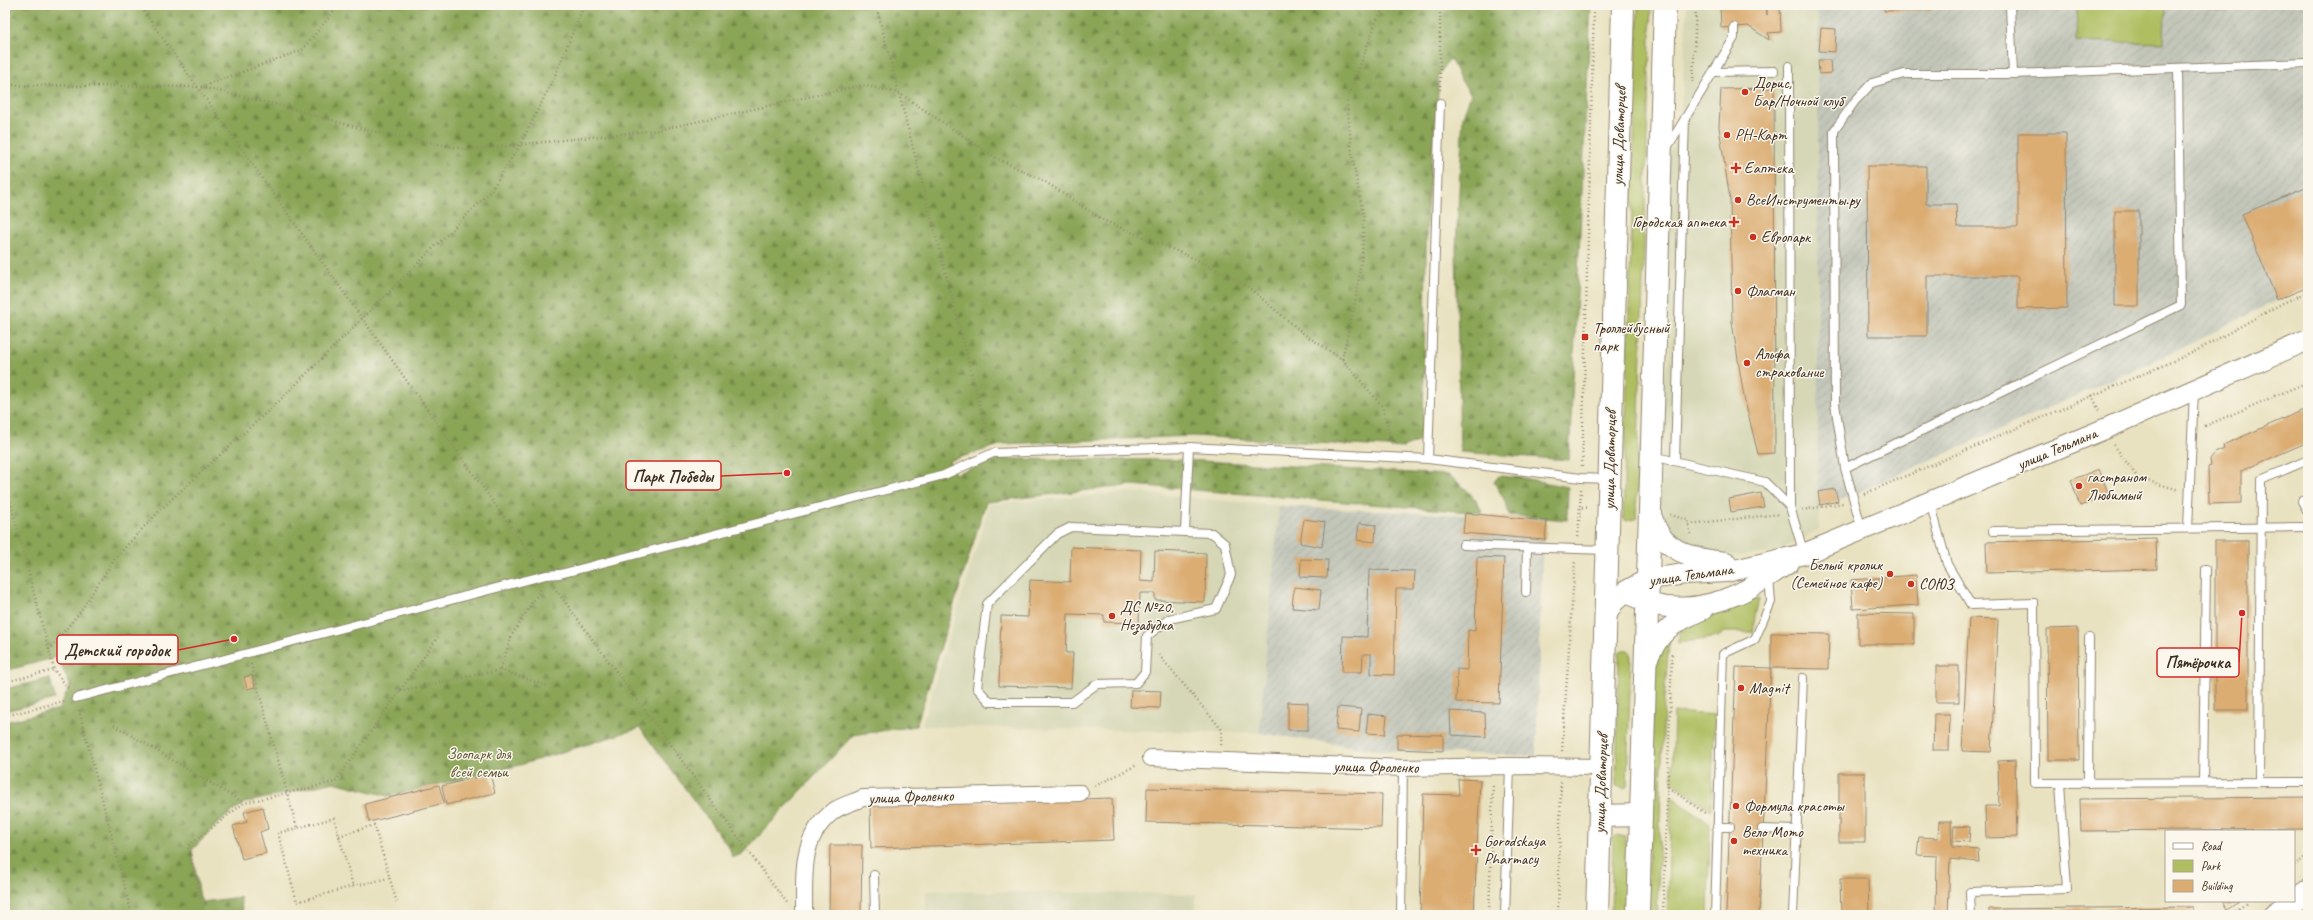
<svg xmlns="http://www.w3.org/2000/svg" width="2313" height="920" viewBox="0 0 2313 920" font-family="Caveat,sans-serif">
<defs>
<pattern id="industrial-furrows" width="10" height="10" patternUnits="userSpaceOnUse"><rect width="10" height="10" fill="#c2c6b9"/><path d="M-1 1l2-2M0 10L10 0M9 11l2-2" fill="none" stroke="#a8aa9f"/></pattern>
<pattern id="forest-firs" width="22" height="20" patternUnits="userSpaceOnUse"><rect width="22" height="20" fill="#8aa557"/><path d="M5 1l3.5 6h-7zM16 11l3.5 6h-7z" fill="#728747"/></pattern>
</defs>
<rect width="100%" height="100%" fill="#fbf7ec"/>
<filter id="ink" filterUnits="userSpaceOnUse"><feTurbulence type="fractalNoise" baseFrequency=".025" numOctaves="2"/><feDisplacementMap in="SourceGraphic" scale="8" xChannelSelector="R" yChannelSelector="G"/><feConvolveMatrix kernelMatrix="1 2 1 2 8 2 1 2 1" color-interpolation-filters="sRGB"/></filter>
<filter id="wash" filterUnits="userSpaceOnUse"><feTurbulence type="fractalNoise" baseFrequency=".012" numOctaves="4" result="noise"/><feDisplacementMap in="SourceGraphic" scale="16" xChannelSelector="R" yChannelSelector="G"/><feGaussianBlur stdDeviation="0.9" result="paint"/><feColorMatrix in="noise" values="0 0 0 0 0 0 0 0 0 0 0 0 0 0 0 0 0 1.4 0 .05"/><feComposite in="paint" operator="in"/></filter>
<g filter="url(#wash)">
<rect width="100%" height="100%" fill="#e9e2c1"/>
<!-- built -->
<g fill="#d6d7b6">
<path d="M1687 5H1818V492L1820 505 1819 530 1776 552 1741 556 1719 554 1674 537 1658 517 1662 382 1669 360 1671 327 1664 301V159L1680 136Z"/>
<path d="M1130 492 1279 506 1259 733 922 726 990 504Z"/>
<path d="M926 891 1196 894V915H926Z"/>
</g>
<!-- industrial -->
<g fill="url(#industrial-furrows)">
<path d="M1818 5H2308V287L2277 300 2170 354 1838 501 1820 505 1818 492Z"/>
<path d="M1279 506 1546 519 1542 561 1536 756 1376 750 1259 733Z"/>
</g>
<!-- green -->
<g fill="#aebe61" stroke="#747440">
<path d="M1638 5H1651L1636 519 1626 521 1623 518Z"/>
<path d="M2079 5H2150L2151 7H2165L2164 43 2076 41 2077 6Z"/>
<path d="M1759 599 1755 616 1753 632H1724L1718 637 1678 643 1680 631 1737 603Z"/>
<path d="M1670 633 1664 700 1657 915H1647L1653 669Z"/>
<path d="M1622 650H1628L1631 653 1627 786 1625 788 1616 786 1619 653Z"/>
<path d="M1674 712 1715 715 1711 810 1672 782Z"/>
<path d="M1671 796 1710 824 1708 915H1667Z"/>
<path d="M1617 835 1626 837 1624 915H1611L1613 837Z"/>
</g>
<!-- forest -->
<g fill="url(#forest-firs)" stroke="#62683a">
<path d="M5 5H1591L1569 460 1460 452 1456 248 1463 116 1471 94 1460 79 1450 58 1438 76V93L1427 209 1423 426 1419 441 1403 448 1192 436 1003 444 949 461 955 474 998 459 1185 460 1448 475C1461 485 1477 496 1482 513L1132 485 986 502 916 726 853 735 742 854 732 858 730 849 640 728 520 765 388 796 334 782 244 803 220 821 192 850 200 898 203 902 240 897 243 915H5V722L59 709 70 685 57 657 5 671Z"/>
<path d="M1499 476 1523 478 1568 487 1567 520 1509 515 1505 501 1494 482Z"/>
<path d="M50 678 55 699 5 711V689Z"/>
</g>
<g id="blocks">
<!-- building -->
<g fill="#dbad73">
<path d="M1720 5H1766L1767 15V8L1780 7 1781 32 1768 33 1769 40 1748 26 1721 28Z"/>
<path d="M1884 5H1933V10L1884 11Z"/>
<rect x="2150" y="5" width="100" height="2"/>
<path d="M1821 28 1836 29 1835 52 1819 51Z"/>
<path d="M1818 60H1830L1831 73 1819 74Z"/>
<path d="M1774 88 1775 453 1758 454 1744 397 1732 322 1730 200 1719 127 1721 89Z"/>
<path d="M2018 133H2066L2067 308 2018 309V276H1927V336H1868L1867 166H1926V204H1956L1957 227H2018Z"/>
<path d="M2308 187V287L2277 300 2242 214Z"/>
<rect x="2115" y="211" width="24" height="95"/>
<path d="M2308 408V442L2241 471V503L2209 504 2208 467 2211 466 2210 459 2215 453 2224 449 2223 445Z"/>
<path d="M2099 469 2109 495 2080 506 2071 480Z"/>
<path d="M1835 489 1838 501 1820 505 1818 492Z"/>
<path d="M1761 493 1764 507 1731 512 1729 499Z"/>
<path d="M1465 513 1547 521 1545 540 1463 533Z"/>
<path d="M1304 519 1325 522 1322 547 1300 543Z"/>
<path d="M1359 523 1376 525 1375 542 1357 540Z"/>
<path d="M2156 538 2157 569 1987 573 1986 542Z"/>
<rect x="2215" y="541" width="33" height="169"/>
<path d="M1071 547 1141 550 1140 581 1154 582 1155 551 1206 553 1205 602 1155 600V593H1140L1139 623 1104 622V615L1068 614 1066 653H1073L1071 688 999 686 1001 616 1028 617 1030 580 1070 582Z"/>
<path d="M1477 557 1504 558 1499 703 1456 702 1457 669 1467 670 1468 630 1475 631Z"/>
<path d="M1301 559 1328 560 1327 578 1300 577Z"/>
<path d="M1369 570 1415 571 1414 589H1396L1394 675 1371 674V654H1363L1362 672H1342L1343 636 1367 637Z"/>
<path d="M1916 575 1918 605 1853 609 1851 580Z"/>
<path d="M1294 587 1321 590 1319 610 1292 608Z"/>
<path d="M1858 613 1914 614V644H1858Z"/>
<path d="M1969 618 1998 619 1991 752 1962 751Z"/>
<path d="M2078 628 2079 760H2048L2047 629Z"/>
<path d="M1771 633 1829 634 1828 669 1771 668Z"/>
<rect x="1936" y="666" width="23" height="36"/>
<path d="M1736 667 1771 668 1759 915H1726Z"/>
<path d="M252 675 255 687 247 689 244 677Z"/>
<path d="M1131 690 1161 691 1160 708 1130 707Z"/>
<path d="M1288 702 1308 703V730H1288Z"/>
<path d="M1338 707 1361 709 1359 732 1336 730Z"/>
<path d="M1450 711 1485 713 1486 737 1451 735Z"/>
<path d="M1368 714 1387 716 1385 734 1366 733Z"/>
<path d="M1934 714H1950L1949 750H1933Z"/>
<path d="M1397 734 1443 735V751L1397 749Z"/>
<path d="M2015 760 2017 837 1986 838 1985 806H1999L1998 761Z"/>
<rect x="1839" y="773" width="26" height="69"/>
<path d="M490 774 495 793 446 805 442 786Z"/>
<path d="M1458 779 1480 780 1474 915H1420L1423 794 1459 795Z"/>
<path d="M439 785 444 803 369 822 365 804Z"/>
<path d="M1147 788 1382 794 1381 828 1146 822Z"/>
<path d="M2308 797V829L2081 831 2080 799Z"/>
<path d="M1112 798 1114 840 871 848 870 806Z"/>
<path d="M263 807 268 829 260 832 266 853 242 859 233 826 247 822 244 812Z"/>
<path d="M1939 821H1951L1952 847 1978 849 1979 862 1950 859 1948 915H1936L1937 856 1917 855 1919 837 1938 838Z"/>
<path d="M1954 826 1970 827 1969 842 1953 841Z"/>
<path d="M830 845H862L861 915H829Z"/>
<path d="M1840 879H1868L1869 915H1841Z"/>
<path d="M2223 901H2239L2228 909Z"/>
<path d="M2193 907V915H1989V909Z"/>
</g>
</g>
</g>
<g filter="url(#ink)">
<use href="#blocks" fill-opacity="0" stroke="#928670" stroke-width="1"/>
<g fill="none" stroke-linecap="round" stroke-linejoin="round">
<defs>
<g id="service">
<path d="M1789 66 1790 507 1804 554"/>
<path d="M1713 72 1774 71"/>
<path d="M2013 74 2010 6 2013 5"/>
<path d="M1667 148 1734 38V27"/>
<path d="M1652 456 1765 482 1790 507"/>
<path d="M1428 459 1440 103"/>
<path d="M1675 460 1685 118"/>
<path d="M1845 468 2181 305 2178 68"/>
<path d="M2302 501 2308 512"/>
<path d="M1930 502 1947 564 1971 605 2034 603 2035 783 2308 782"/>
<path d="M2188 528 2194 391"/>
<path d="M1862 530 1845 468 1835 404 1834 131 1855 101 1872 83 1904 74H2013L2308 63"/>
<path d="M1993 531 2308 527"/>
<path d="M1185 532 1071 527 1057 534 987 604 977 688 990 702H1072L1097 684 1136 683 1145 672 1147 636 1169 619 1216 609 1231 575 1225 544 1212 533 1185 532 1189 447"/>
<path d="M1463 545 1606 550"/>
<path d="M1526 592 1527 548"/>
<path d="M76 698 546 575 560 574 944 475 993 453 1189 447 1428 459 1581 478 1608 479"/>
<path d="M2203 782 2206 569"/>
<path d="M2259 782 2261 480 2308 460"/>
<path d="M2088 783 2089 638"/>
<path d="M1717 827H1730"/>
<path d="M1762 829 1796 830"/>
<path d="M874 875 875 915"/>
<path d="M1401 915 1403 768"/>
<path d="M1505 915 1510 766"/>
<path d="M1715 915 1723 654 1755 639 1771 602 1769 577"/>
<path d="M1793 915 1803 678"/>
<path d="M1971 915 1970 892 2067 889 2060 783"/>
</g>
<g id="minor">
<path d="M1151 758 1403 768 1510 766 1601 767"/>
<path d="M804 915C805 876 798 837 835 810 843 805 854 802 863 798L1080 793"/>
</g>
<g id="tertiary">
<path d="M1650 513C1653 519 1655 527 1659 533 1672 555 1703 560 1726 562"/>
<path d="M1634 596C1663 614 1704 609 1735 595 1754 588 1771 574 1789 563"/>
<path d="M1605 618 1613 603 1626 591 1648 579 1686 574 1726 572 1804 554 2107 428 2308 340"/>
<path d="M1646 662C1660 630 1672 623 1704 609"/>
</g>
<path id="secondary" d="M2275 915 2308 891"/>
<g id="primary">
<path d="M1600 816 1641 815"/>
<path d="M1597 915 1623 5"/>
<path d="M1638 915 1665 5"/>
</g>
</defs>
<!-- service casing -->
<use href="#service" stroke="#928670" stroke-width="10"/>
<!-- minor casing -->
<use href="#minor" stroke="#928670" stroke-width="18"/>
<!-- tertiary casing -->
<use href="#tertiary" stroke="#928670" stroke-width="22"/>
<!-- secondary casing -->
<use href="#secondary" stroke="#928670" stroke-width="24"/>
<!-- primary casing -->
<use href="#primary" stroke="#928670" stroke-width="24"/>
<!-- path -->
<g stroke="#928670" stroke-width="2.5" stroke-dasharray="1 3" stroke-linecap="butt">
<path d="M139 5 538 565"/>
<path d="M876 5 989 441"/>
<path d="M1440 5V92"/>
<path d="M1693 82 1696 5"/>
<path d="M5 85 201 87 302 50 339 5"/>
<path d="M201 87 282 106 366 130 468 150 659 130 862 85 899 93 996 158 1044 181 1103 220 1193 258 1248 287 1304 334 1342 359 1382 406 1393 445"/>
<path d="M1342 359 1355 303 1362 255 1364 220 1352 155 1347 101 1376 22 1385 5"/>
<path d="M2092 395 2099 411"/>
<path d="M2205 426 2308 382"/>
<path d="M2114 445 2138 478 2179 490"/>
<path d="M1582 466 1594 5"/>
<path d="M5 482 54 670 68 688"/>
<path d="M1581 489 1580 507 1590 508"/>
<path d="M1864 494 2192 353 2283 303 2308 292"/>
<path d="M1802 510 1843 503"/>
<path d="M1670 515 1688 520 1691 536"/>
<path d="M1689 524 1780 514"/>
<path d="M1578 537 1580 507"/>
<path d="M554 587 788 905"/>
<path d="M49 650 80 612 115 558 162 508 280 400 490 192 520 145 554 78 584 5"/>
<path d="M1159 655 1222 730 1221 745"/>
<path d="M251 664 297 828 334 818 353 886 297 902 278 833 297 828"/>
<path d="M500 670 548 686"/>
<path d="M5 682 54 670"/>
<path d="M400 691 500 670 512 635 541 589"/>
<path d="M79 710 132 915"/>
<path d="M5 716 65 701"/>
<path d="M114 725 244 803"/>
<path d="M1562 751 1575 560"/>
<path d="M1095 786 1137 765"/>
<path d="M1668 787 1706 814"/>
<path d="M339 836 374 825 397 903"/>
<path d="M2294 866 2308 855"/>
<path d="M353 886 390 878"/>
<path d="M204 915 188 846 244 803 335 782 438 637"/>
<path d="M1489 915 1493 783"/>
<path d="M1558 915 1561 782"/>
<path d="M1663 915 1672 654"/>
<path d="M2229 915 2248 901"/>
</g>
<!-- service -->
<use href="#service" stroke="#fff" stroke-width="8"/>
<!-- minor -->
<use href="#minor" stroke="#fff" stroke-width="16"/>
<!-- tertiary -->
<use href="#tertiary" stroke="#fff" stroke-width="20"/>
<!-- secondary -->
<use href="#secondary" stroke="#fff" stroke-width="22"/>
<!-- primary -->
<use href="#primary" stroke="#fff" stroke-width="22"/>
</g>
</g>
<!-- markers -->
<g fill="#c8321e" stroke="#fbf7ec" stroke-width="1.5">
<circle cx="1745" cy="92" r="4"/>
<circle cx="1727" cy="135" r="4"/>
<path d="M1734 162h4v4h4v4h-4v4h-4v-4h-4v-4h4z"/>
<circle cx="1738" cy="200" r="4"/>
<path d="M1732 216h4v4h4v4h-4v4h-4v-4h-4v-4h4z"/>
<circle cx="1753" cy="237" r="4"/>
<circle cx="1738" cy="291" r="4"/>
<rect x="1581" y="333" width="8" height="8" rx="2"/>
<circle cx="1747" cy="363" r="4"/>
<circle cx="2079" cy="486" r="4"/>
<circle cx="1890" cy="574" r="4"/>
<circle cx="1911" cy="584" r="4"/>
<circle cx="1112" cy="616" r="4"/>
<circle cx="1741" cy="688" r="4"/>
<circle cx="1736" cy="806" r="4"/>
<circle cx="1734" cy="841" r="4"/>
<path d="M1474 844h4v4h4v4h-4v4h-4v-4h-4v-4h4z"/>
</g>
<g text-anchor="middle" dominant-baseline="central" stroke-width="3" stroke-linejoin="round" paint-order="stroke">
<!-- poi labels -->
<g font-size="16" fill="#3b2a1e" stroke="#fbf7ec" text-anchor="start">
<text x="1753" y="83">Дорис,<tspan x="1753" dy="18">Бар/Ночной клуб</tspan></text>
<text x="1735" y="135">РН-Карт</text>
<text x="1744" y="168">Еаптека</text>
<text x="1746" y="200">ВсеИнструменты.ру</text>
<text x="1726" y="222" text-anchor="end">Городская аптека</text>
<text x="1761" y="237">Европарк</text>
<text x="1746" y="291">Флагман</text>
<text x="1593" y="328">Троллейбусный<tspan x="1593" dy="18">парк</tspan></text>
<text x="1755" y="354">Альфа<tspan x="1755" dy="18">страхование</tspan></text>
<text x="2087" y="477">гастраном<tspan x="2087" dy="18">Любимый</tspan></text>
<text x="1882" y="565" text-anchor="end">Белый кролик<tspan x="1882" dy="18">(Семейное кафе)</tspan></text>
<text x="1919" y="584">СОЮЗ</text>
<text x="1120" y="607">ДС №20,<tspan x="1120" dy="18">Незабудка</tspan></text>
<text x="1749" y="688">Magnit</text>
<text x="1744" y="806">Формула красоты</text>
<text x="1742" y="832">Вело Мото<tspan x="1742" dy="18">техника</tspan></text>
<text x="1484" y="841">Gorodskaya<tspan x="1484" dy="18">Pharmacy</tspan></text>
</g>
<!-- street labels -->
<g font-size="16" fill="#3b2a1e" stroke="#fbf7ec">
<text transform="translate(1619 136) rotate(-88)">улица Доваторцев</text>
<text transform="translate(2057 449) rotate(-23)">улица Тельмана</text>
<text transform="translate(1610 460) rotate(-89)">улица Доваторцев</text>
<text transform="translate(1691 575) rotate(-8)">улица Тельмана</text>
<text transform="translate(1376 767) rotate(1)">улица Фроленко</text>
<text transform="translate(1601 784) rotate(-88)">улица Доваторцев</text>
<text transform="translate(911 797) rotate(-2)">улица Фроленко</text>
</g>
<!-- park labels -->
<g font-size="16" fill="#5e5632" stroke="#fbf7ec">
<text x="479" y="754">Зоопарк для<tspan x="479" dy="18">всей семьи</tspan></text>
</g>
</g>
<!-- callouts -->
<path fill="none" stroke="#d62828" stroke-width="1.5" d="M787 473L721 476M234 639L178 650M2242 613L2239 662"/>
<g fill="#d62828" stroke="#fbf7ec" stroke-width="1.5">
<circle cx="787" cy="473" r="4"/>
<circle cx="234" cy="639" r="4"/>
<circle cx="2242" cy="613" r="4"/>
</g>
<g fill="#fbf7ec" stroke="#d62828" stroke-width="1.5">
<rect x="626" y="461" width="95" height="29" rx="4"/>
<rect x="57" y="635" width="121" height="29" rx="4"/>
<rect x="2157" y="648" width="82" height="29" rx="4"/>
</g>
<g font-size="17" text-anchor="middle" font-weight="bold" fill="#3b2a1e">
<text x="673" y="482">Парк Победы</text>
<text x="117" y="656">Детский городок</text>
<text x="2198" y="668">Пятёрочка</text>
</g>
<!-- margin -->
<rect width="2313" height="920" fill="none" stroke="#fbf7ec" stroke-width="20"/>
<!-- legend -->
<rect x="2165" y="830" width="130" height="72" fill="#fbf7ec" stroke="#aea59a"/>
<rect x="2173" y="843" width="20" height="6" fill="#ffffff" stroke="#aea59a"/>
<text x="2201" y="850" font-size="12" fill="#3b2a1e">Road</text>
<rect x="2173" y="860" width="20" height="12" fill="#aebe61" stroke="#aea59a"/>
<text x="2201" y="870" font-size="12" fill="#3b2a1e">Park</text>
<rect x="2173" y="880" width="20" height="12" fill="#dbad73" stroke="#aea59a"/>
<text x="2201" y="890" font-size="12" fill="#3b2a1e">Building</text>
</svg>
